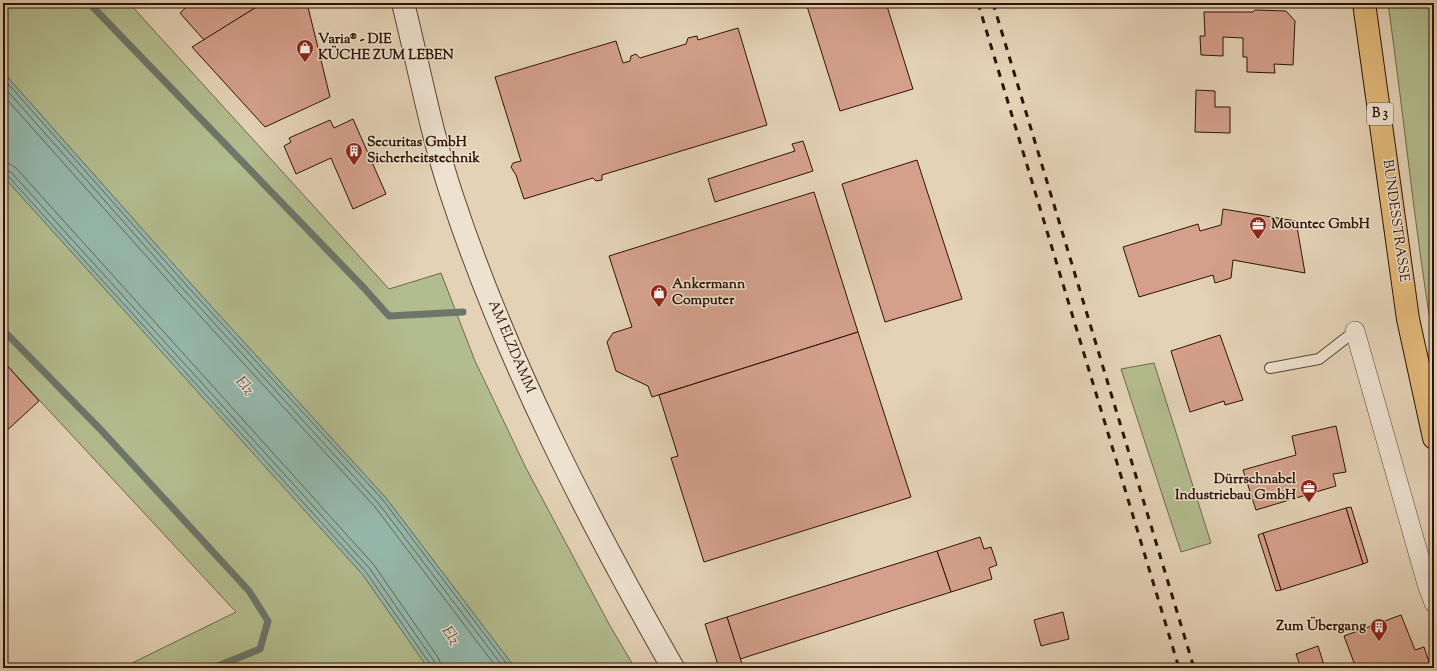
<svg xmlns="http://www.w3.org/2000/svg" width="1437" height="671" viewBox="0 0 1437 671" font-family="'Sorts Mill Goudy',serif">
<rect width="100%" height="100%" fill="#e4d2b6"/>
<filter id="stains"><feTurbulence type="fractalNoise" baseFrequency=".005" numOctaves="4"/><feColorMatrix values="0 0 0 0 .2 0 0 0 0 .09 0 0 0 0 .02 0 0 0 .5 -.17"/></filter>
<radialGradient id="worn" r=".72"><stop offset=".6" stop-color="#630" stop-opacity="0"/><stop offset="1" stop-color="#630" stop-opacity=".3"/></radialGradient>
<!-- green -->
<g fill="#b3bc8e" stroke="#70684a">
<path d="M3 3H129L389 289 441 273 475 361 526 468 609 624 635 668H515L386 498 191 284 3 72Z"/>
<path d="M1388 3H1434V345C1415 232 1404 117 1388 3Z"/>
<path d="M3 176 363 575 428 668H122L236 612 3 361Z"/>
<path d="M1154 363 1211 543 1181 552 1121 369Z"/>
</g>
<!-- water -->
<path fill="#95b8ac" stroke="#6c7669" d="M3 72 191 284 386 498 515 668H428L363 575 3 176Z"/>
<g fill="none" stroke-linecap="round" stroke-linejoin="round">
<!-- shore -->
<g stroke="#626658" stroke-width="1">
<path d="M3 78 188 287 383 500 510 668"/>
<path d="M3 86 184 290 379 504 504 668"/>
<path d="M3 95 180 294 375 507 497 668"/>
<path d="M3 163 10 164 16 168 374 565 439 659 442 668"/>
<path d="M3 169 11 172 370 569 434 661 436 668"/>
<path d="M3 174 8 176 366 572 430 664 431 668"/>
</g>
<!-- stream -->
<g stroke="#6c7669" stroke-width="7">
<path d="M89 3 364 288 389 316 463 312"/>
<path d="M3 330 101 430 249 591 268 621 260 649 213 668"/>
</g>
</g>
<!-- building -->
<g fill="#d4a08b" stroke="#2e1305">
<path d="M191 3H263L204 40 180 13Z"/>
<path d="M263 3H307L330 97 265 127 192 47Z"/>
<path d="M487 3H501L488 7Z"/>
<path d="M806 3H886L913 89 840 111Z"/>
<path d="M1255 10 1286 11 1295 21 1293 65 1274 64 1275 73 1247 72V57H1243V38L1223 37V56L1201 55 1200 36H1205L1204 12H1253Z"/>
<path d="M738 28 767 125 602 175V180L596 181 593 178 524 199 516 175 511 167 513 163 521 161 495 77 616 41 623 63 630 61 631 56 636 54 640 58 686 44 688 38 697 36 698 40Z"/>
<path d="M1196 90 1215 91V107H1230V133L1195 132Z"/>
<path d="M353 119 386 194 353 209 331 158 296 174 284 146 291 142 289 138 330 120 334 128Z"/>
<path d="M803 141 813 171 715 202 708 179 795 151 792 144Z"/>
<path d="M917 160 962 299 885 322 842 184Z"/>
<path d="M814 192 858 332 652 397 648 386 616 371 607 342 613 333 632 327 609 256Z"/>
<path d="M1223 209 1296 221 1305 273 1233 260 1231 278 1215 283 1213 275 1139 297 1123 247 1198 224 1200 231 1221 225Z"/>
<path d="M858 332 911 497 704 562 671 458 678 456 659 395Z"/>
<path d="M1220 335 1243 400 1225 405 1224 401 1190 412 1171 351Z"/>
<path d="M3 361 39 401 3 434Z"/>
<path d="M1336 426 1346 472 1333 474 1336 486 1256 510 1243 470 1296 455 1292 436Z"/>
<path d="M1351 507 1368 562 1363 564 1346 508Z"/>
<path d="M1346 508 1363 564 1281 590 1263 533Z"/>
<path d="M1263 533 1281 590 1276 591 1258 535Z"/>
<path d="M980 537 984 549 991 547 997 565 989 568 992 579 951 592 937 551Z"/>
<path d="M937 551 951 592 740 659 727 617Z"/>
<path d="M1063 612 1069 639 1041 646 1034 620Z"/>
<path d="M1401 615 1415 650 1424 647 1431 668H1356L1344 636Z"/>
<path d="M727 617 743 667 740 668H719L705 624Z"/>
<path d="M1318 646 1325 668H1301L1296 654Z"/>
</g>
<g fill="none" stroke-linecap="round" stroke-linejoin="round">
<defs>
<path id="service" d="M1270 368 1319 359 1355 331"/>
<path id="minor" d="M1355 331 1427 584 1434 603"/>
<path id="tertiary" d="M403 3C419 67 431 133 452 196 507 362 587 517 673 668"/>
<path id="primary" d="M1364 3 1408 319 1434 438"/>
</defs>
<!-- service casing -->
<use href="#service" stroke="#5c4331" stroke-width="12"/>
<!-- minor casing -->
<use href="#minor" stroke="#5c4331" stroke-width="20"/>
<!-- tertiary casing -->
<use href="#tertiary" stroke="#5c4331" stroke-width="24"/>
<!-- primary casing -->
<use href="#primary" stroke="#2e1305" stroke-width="24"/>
<!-- service -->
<use href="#service" stroke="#ede2d0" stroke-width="10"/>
<!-- minor -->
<use href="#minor" stroke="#ede2d0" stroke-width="19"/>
<!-- tertiary -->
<use href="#tertiary" stroke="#ede2d0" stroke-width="22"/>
<!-- primary -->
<use href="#primary" stroke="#e2b97b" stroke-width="22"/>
<!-- rail -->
<g stroke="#2e1305" stroke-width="3" stroke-dasharray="7 7" stroke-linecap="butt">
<path d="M978 3 1179 668"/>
<path d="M993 3 1194 668"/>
</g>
</g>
<!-- icons -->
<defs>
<symbol id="shop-pin" viewBox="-11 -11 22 30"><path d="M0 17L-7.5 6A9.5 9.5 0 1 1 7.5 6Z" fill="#8f2418" stroke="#ede2d0"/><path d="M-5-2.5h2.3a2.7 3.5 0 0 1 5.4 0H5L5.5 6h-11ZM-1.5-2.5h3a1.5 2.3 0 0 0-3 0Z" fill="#fff"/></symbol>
<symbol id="building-pin" viewBox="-11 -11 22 30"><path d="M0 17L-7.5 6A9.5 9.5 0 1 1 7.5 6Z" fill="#8f2418" stroke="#ede2d0"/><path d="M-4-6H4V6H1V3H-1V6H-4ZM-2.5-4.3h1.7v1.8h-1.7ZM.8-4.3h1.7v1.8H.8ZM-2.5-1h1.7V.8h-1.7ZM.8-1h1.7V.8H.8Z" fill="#fff"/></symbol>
<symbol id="office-pin" viewBox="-11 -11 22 30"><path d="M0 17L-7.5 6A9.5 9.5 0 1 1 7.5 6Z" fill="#8f2418" stroke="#ede2d0"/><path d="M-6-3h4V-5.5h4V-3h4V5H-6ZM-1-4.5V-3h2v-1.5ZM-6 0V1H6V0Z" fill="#fff"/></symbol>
</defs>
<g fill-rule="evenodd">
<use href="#shop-pin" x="295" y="38" width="20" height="27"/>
<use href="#building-pin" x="344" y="141" width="20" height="27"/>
<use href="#office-pin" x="1248" y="215" width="20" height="27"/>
<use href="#shop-pin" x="649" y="283" width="20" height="27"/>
<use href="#office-pin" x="1299" y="478" width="20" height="27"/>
<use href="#building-pin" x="1369" y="617" width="20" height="27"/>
</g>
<g text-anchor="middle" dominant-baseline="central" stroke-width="3" stroke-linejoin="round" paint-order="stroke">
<!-- shield labels -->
<rect fill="#ede2d0" stroke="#675142" stroke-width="1" x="1367" y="103" width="26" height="22" rx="3"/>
<g font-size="13" font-weight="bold" fill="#2e1305">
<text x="1380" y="114">B 3</text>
</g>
<!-- poi labels -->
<g font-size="14" font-weight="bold" fill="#2e1305" stroke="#ede2d0" text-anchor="start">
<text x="318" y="40">Varia® - DIE<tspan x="318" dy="16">KÜCHE ZUM LEBEN</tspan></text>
<text x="367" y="143">Securitas GmbH<tspan x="367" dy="16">Sicherheitstechnik</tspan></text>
<text x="1271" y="225">Mountec GmbH</text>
<text x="672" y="285">Ankermann<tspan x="672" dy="16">Computer</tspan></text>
<text x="1296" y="480" text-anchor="end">Dürrschnabel<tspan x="1296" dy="16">Industriebau GmbH</tspan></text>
<text x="1366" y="627" text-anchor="end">Zum Übergang</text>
</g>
<!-- street labels -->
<g font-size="14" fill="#2e1305" stroke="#ede2d0">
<text transform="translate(1395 221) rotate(82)">BUNDESSTRASSE</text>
<text transform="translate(511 347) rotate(67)">AM ELZDAMM</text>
</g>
<!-- water labels -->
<g font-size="15" font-style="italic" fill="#524d3f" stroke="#ede2d0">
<text transform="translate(244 386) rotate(48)">Elz</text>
<text transform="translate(450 636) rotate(56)">Elz</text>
</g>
</g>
<!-- margin -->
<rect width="1437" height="671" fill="none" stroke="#e4d2b6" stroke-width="16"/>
<rect x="4" y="4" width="1429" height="663" fill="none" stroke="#2e1305" stroke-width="2"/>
<rect x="8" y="8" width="1421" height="655" fill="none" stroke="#2e1305"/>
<rect width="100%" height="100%" filter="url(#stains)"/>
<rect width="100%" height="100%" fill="url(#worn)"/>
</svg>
